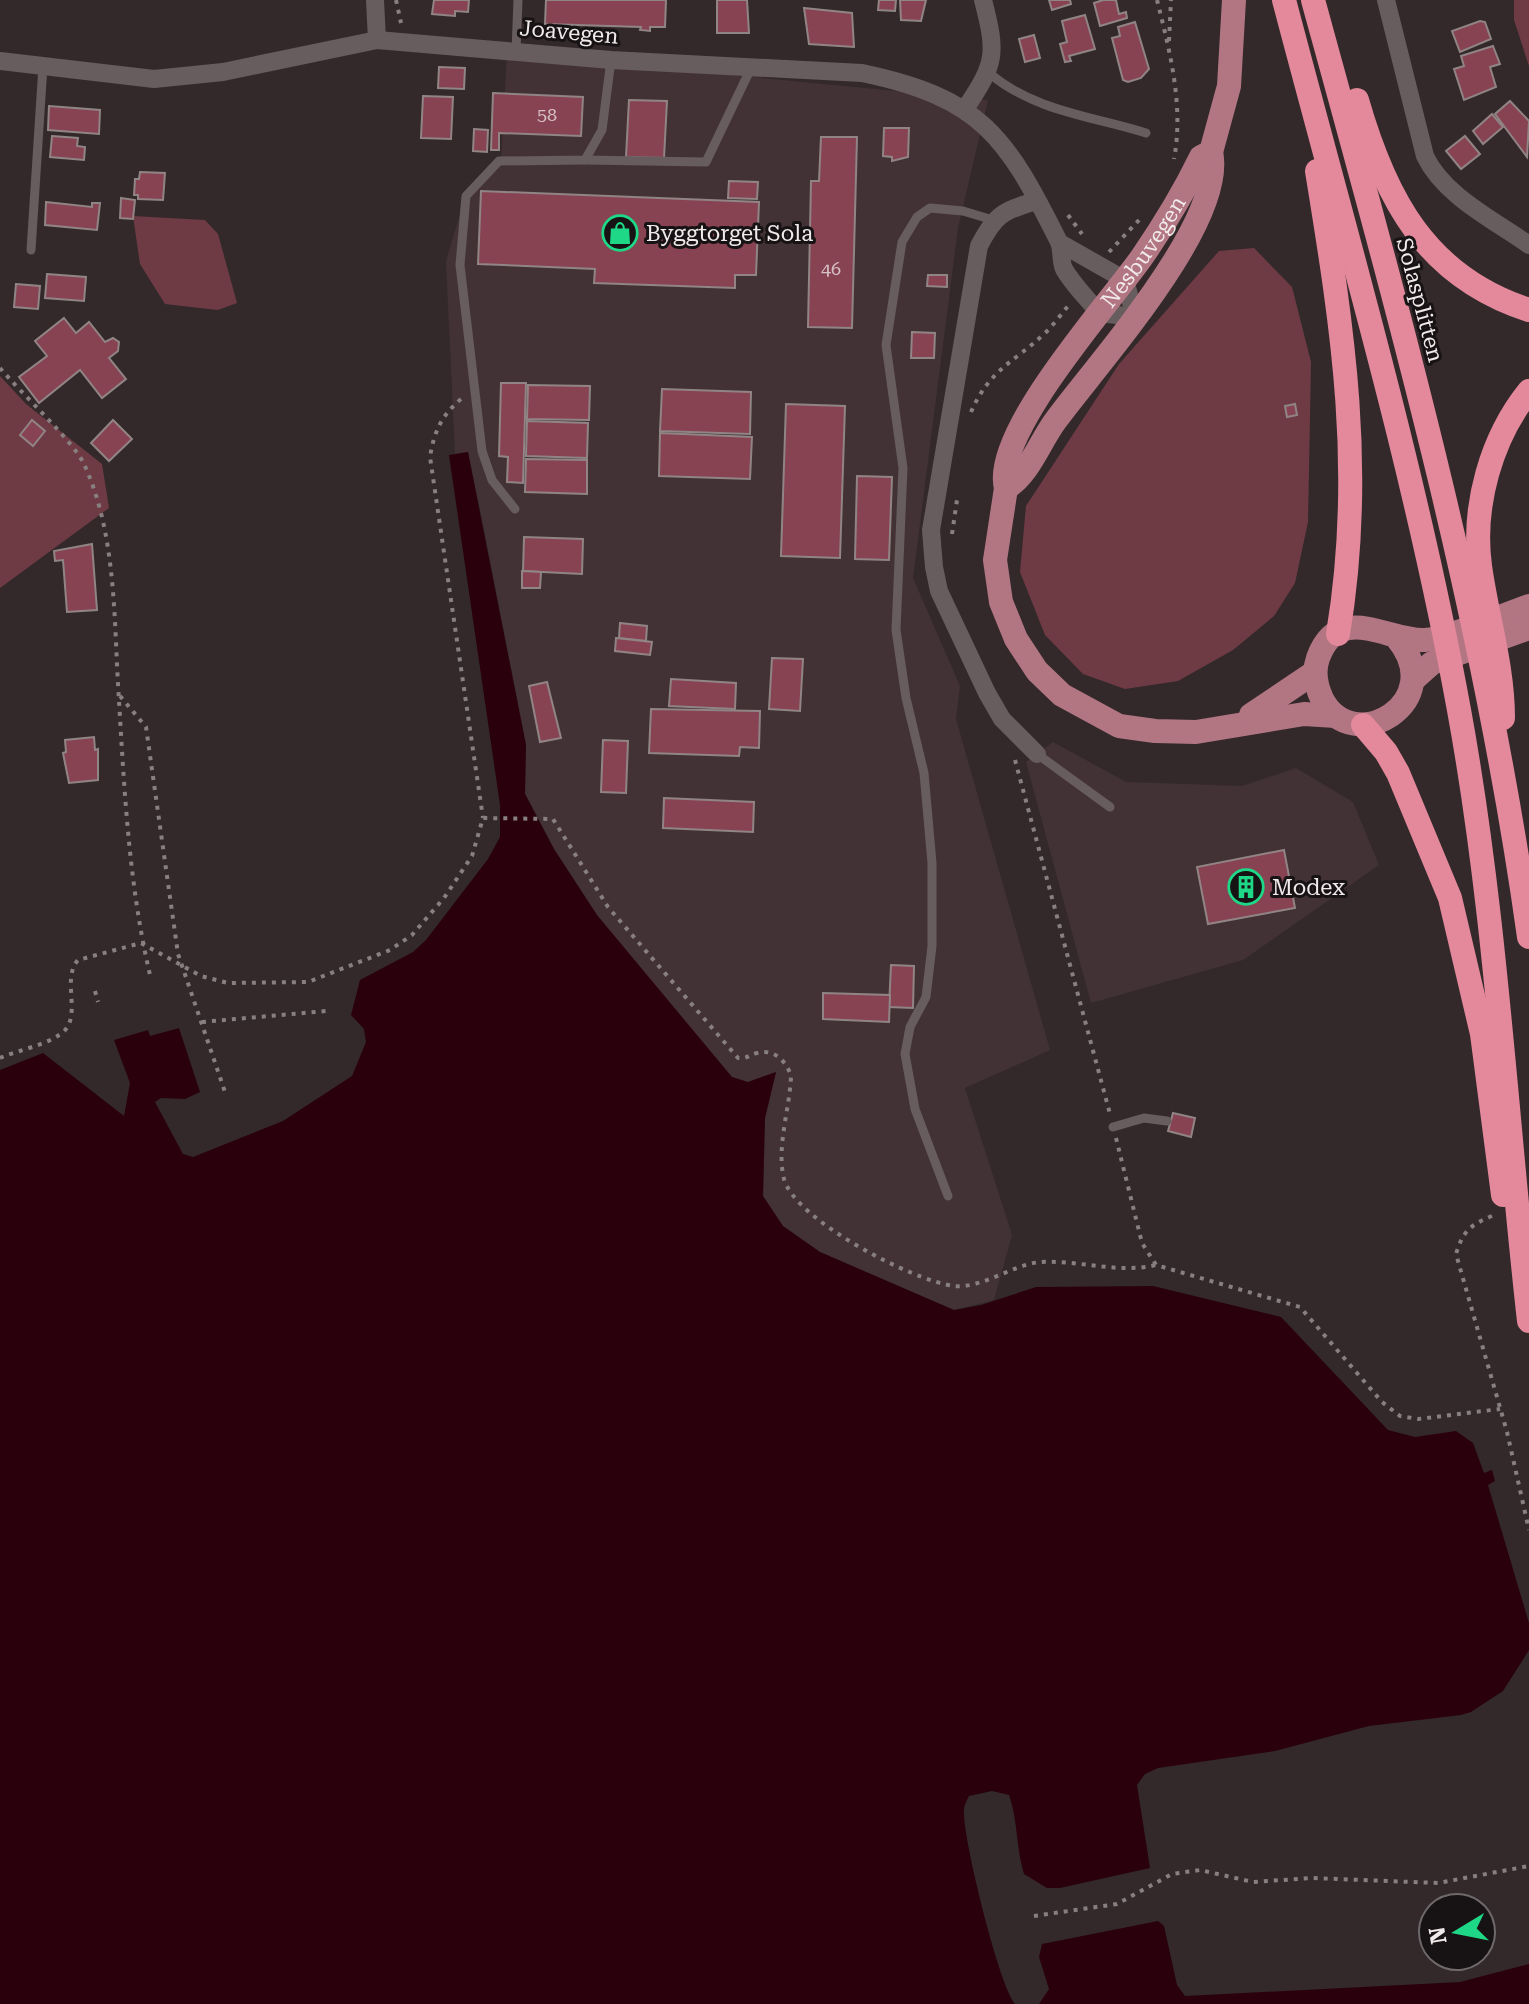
<svg xmlns="http://www.w3.org/2000/svg" width="1529" height="2004" viewBox="0 0 1529 2004" font-family="'Roboto Serif',serif">
<rect width="100%" height="100%" fill="#33292b"/>
<!-- built -->
<g fill="#433235">
<path d="M507 53 988 100 958 228 913 578 960 686 956 719 1050 1050 965 1088 1012 1235 994 1300 954 1310 820 1252 783 1226 763 1196 765 1118 776 1072 748 1082 732 1077 687 1027 597 915 554 849 525 793 526 745 481 514 468 452 455 454 446 261 463 204 501 161Z"/>
<path d="M1053 742 1126 782 1242 786 1296 768 1353 802 1379 865 1243 960 1091 1003 1026 762Z"/>
</g>
<!-- green -->
<g fill="#6e3b45">
<path d="M1514 0H1529V66L1514 20Z"/>
<path d="M133 216 205 220 218 234 237 303 218 310 165 304 140 264Z"/>
<path d="M1254 248 1292 287 1311 362 1308 522 1295 583 1274 616 1233 650 1178 681 1125 689 1083 674 1045 635 1020 572 1026 506 1119 364 1219 251Z"/>
<path d="M0 376 26 404 102 464 109 508 0 588Z"/>
</g>
<!-- water -->
<g fill="#2a000c">
<path d="M468 452 526 745 525 794 554 849 597 915 732 1077 748 1082 776 1072 765 1118 763 1196 783 1226 820 1252 954 1310 981 1305 1036 1287 1153 1286 1281 1317 1388 1430 1415 1437 1456 1431 1473 1443 1484 1473 1492 1470 1495 1481 1488 1485 1529 1623V1650L1503 1691 1471 1712 1461 1715 1369 1726 1275 1751 1158 1768 1145 1774 1137 1785 1150 1868 1060 1888H1047L1024 1874C1016 1848 1018 1821 1009 1795L992 1791 969 1796C966 1802 963 1807 964 1814 964 1842 999 1985 1015 2004H0V1070L43 1053 124 1116 130 1083 114 1040 148 1030 150 1036 179 1028 200 1092 185 1099 161 1098 155 1102 183 1154 193 1157 283 1121 352 1076 366 1042 364 1029 351 1015 360 980 413 952 426 940 488 859 500 837V805L449 455Z"/>
<path d="M1158 1921 1164 1926 1177 1985 1185 1996 1460 1982 1529 1964V2004H1039L1049 1989 1039 1957 1042 1944Z"/>
</g>
<!-- building -->
<g fill="#874352" stroke="#908485" stroke-width="2">
<path d="M434 0H469L468 12 455 11V16L432 14Z"/>
<path d="M546 0H666L665 27H650V31L640 30 641 27 545 24Z"/>
<path d="M717 0H747L749 33H717Z"/>
<path d="M879 0H896L895 11 878 10Z"/>
<path d="M900 0H926L921 21 901 20Z"/>
<path d="M1049 0H1070L1071 4 1052 10Z"/>
<path d="M1103 0H1116L1119 14 1126 12 1127 18 1100 26 1094 3Z"/>
<path d="M804 8 852 13 854 47 809 44Z"/>
<path d="M1085 15 1095 49 1069 56 1071 61 1065 62 1060 44 1067 42 1062 21Z"/>
<path d="M1480 21 1485 22 1491 39 1460 52 1452 31Z"/>
<path d="M1135 22 1149 69 1141 78 1128 82 1123 80 1112 38 1120 36 1118 27Z"/>
<path d="M1034 35 1040 58 1025 62 1019 39Z"/>
<path d="M1493 46 1500 64 1490 67 1496 87 1464 100 1454 69 1464 66 1461 56Z"/>
<path d="M439 67 465 68 464 89 438 88Z"/>
<path d="M493 93 583 97 581 136 499 133V150H491Z"/>
<path d="M423 96 453 97 451 139 421 138Z"/>
<path d="M629 100 667 101 664 158 626 157Z"/>
<path d="M1510 101 1529 121 1527 157 1495 114Z"/>
<path d="M49 106 100 110 99 134 48 130Z"/>
<path d="M1492 114 1503 127 1483 144 1473 131Z"/>
<path d="M884 128H909L908 157 892 161V157L883 156Z"/>
<path d="M474 129 488 130 487 152 473 151Z"/>
<path d="M52 136 78 138 77 146 85 147 84 160 50 157Z"/>
<path d="M1465 136 1480 154 1461 169 1446 151Z"/>
<path d="M821 137H857L852 328 808 327 811 181H819Z"/>
<path d="M140 172 165 173 163 200 138 199V195H134L135 179H139Z"/>
<path d="M729 181 758 182 757 199 728 198Z"/>
<path d="M481 191 759 202 756 275H735V288L594 283 595 269 478 264Z"/>
<path d="M121 198 135 200 133 219 120 218Z"/>
<path d="M46 202 92 207V203H100L97 230 45 225Z"/>
<path d="M47 274 86 277 84 301 45 298Z"/>
<path d="M928 275H947V287L927 286Z"/>
<path d="M16 284 40 286 38 309 14 307Z"/>
<path d="M64 318 76 333 89 322 105 342 113 338 119 342 118 351 109 358 126 379 102 398 80 370 39 403 19 377 47 356 35 341Z"/>
<path d="M912 332 935 333 934 358H911Z"/>
<path d="M501 383H526L523 483 507 482 508 457 499 456Z"/>
<path d="M528 385 590 386 589 420 527 419Z"/>
<path d="M662 389 751 392 750 434 660 431Z"/>
<path d="M786 404 845 406 840 558 781 556Z"/>
<path d="M1295 404 1297 415 1287 417 1285 406Z"/>
<path d="M32 420 45 431 33 446 20 435Z"/>
<path d="M113 420 132 439 109 461 91 443Z"/>
<path d="M527 421 588 423 587 458 526 456Z"/>
<path d="M660 433 752 437 750 479 659 476Z"/>
<path d="M526 459 587 460V494L525 492Z"/>
<path d="M857 476 892 477 889 560 855 559Z"/>
<path d="M524 537 583 539 582 574 523 571Z"/>
<path d="M92 544 97 610 67 612 63 560 55 561 54 551Z"/>
<path d="M522 571 541 572 540 588H522Z"/>
<path d="M620 623 647 626 646 641 619 638Z"/>
<path d="M616 638 652 642 650 655 615 651Z"/>
<path d="M772 658 803 659 800 711 769 709Z"/>
<path d="M671 679 736 683 735 709 669 706Z"/>
<path d="M547 682 561 738 540 742 529 686Z"/>
<path d="M651 709 760 711 759 748 740 747 739 756 649 753Z"/>
<path d="M94 737 95 750 98 749V780L69 783 63 753 66 752 65 740Z"/>
<path d="M603 740 628 741 626 793 601 792Z"/>
<path d="M664 798 754 802 753 832 663 828Z"/>
<path d="M1284 850 1295 908 1208 924 1197 867Z"/>
<path d="M891 965 914 966 913 1008 889 1007Z"/>
<path d="M823 993 890 995 889 1022 823 1019Z"/>
<path d="M1173 1113 1195 1118 1191 1137 1168 1131Z"/>
</g>
<g fill="none" stroke-linecap="round" stroke-linejoin="round">
<!-- path -->
<g stroke="#887f80" stroke-width="4" stroke-dasharray="4 6" stroke-linecap="butt">
<path d="M396 0 401 23"/>
<path d="M1157 0C1170 52 1184 106 1174 159"/>
<path d="M1169 41 1171 0"/>
<path d="M1068 215 1082 234"/>
<path d="M1109 252 1139 220"/>
<path d="M0 368C19 391 74 442 84 464 115 531 114 612 118 684 124 782 128 884 151 979"/>
<path d="M461 399C441 416 434 432 430 457L483 818"/>
<path d="M971 412C990 369 1013 363 1044 334 1053 326 1061 314 1069 305"/>
<path d="M952 534 957 500"/>
<path d="M120 696 146 727 178 954 225 1092"/>
<path d="M1015 760 1110 1114"/>
<path d="M95 991 98 1002"/>
<path d="M202 1022 326 1011"/>
<path d="M0 1058C18 1050 43 1046 59 1035 85 1020 60 980 78 960L141 943 201 976 228 983 308 982 390 950 412 935 444 898 472 856 483 818 553 819 608 907 738 1058C748 1059 748 1055 757 1053 774 1048 787 1062 791 1076 790 1108 776 1147 784 1179 795 1220 913 1281 954 1286 982 1289 1013 1264 1041 1262 1080 1260 1118 1274 1156 1265"/>
<path d="M1116 1138 1142 1243 1156 1265 1300 1307 1382 1402 1400 1416 1418 1419 1500 1409"/>
<path d="M1492 1216C1470 1225 1463 1231 1456 1254L1507 1432 1529 1530"/>
<path d="M1034 1916 1117 1904 1172 1874 1200 1870 1253 1882 1312 1878 1438 1883 1529 1866"/>
</g>
<!-- lane -->
<g stroke="#675c5e" stroke-width="9">
<path d="M516 51 518 0"/>
<path d="M989 73C1034 111 1091 116 1146 133"/>
<path d="M585 160 706 162 751 68"/>
<path d="M31 250 43 66"/>
<path d="M515 509 492 480 482 451 460 265 466 196 499 161 585 160 602 130 611 60"/>
<path d="M1037 754 1110 807"/>
<path d="M1113 1127 1144 1118 1167 1121"/>
<path d="M948 1196 915 1109 905 1054 910 1027 926 997 932 946V863L924 773 906 698 896 630 903 468 886 345 902 242 917 217 930 208 963 211 993 220"/>
</g>
<!-- street -->
<g stroke="#675c5e" stroke-width="18">
<path d="M375 0 377 40"/>
<path d="M1386 0 1425 156C1444 196 1494 220 1529 245"/>
<path d="M0 61 154 79 223 72 377 40 611 60 862 73C981 98 1006 136 1058 240 1063 249 1060 261 1064 269 1073 285 1088 299 1099 313L1135 317 1125 280 1060 243"/>
<path d="M965 109C996 63 997 54 983 0"/>
<path d="M1036 201C1002 211 995 215 979 246L931 530 934 567 939 591 987 693 1002 719 1037 754"/>
</g>
<!-- primary -->
<g stroke="#b27683" stroke-width="24">
<path d="M1211 152C1227 221 1097 364 1056 420 1040 441 1029 475 1006 488L995 560 1001 602 1016 639 1037 671 1062 695 1119 726 1155 731 1196 732 1304 714 1336 716"/>
<path id="s1" d="M1006 488C991 434 1110 303 1142 257 1164 225 1184 192 1201 157L1211 152 1229 86 1234 0"/>
<path d="M1397 638C1450 702 1353 759 1322 699 1316 686 1313 672 1318 658 1339 601 1388 642 1425 640 1450 638 1503 615 1529 606"/>
<path d="M1414 679 1432 663 1529 628"/>
<path d="M1251 715 1315 672"/>
</g>
<!-- highway -->
<g stroke="#e4889b" stroke-width="24">
<path d="M1284 0C1346 236 1415 469 1459 710 1496 912 1506 1117 1529 1321"/>
<path d="M1313 0C1398 309 1485 619 1529 937"/>
<path d="M1357 100C1385 198 1426 277 1529 310"/>
<path d="M1317 171C1343 330 1365 472 1338 634"/>
<path d="M1503 718C1503 666 1487 617 1480 566 1472 506 1491 438 1529 391"/>
<path d="M1363 725 1386 752 1398 773 1450 898 1482 1034 1503 1195"/>
</g>
</g>
<!-- icons -->
<defs>
<symbol id="shop-ring" viewBox="-11 -11 22 22"><circle r="9.5" fill="#171314" stroke="#1fd887" stroke-width="1.5"/><path d="M-5-2.5h2.3a2.7 3.5 0 0 1 5.4 0H5L5.5 6h-11ZM-1.5-2.5h3a1.5 2.3 0 0 0-3 0Z" fill="#1fd887"/></symbol>
<symbol id="building-ring" viewBox="-11 -11 22 22"><circle r="9.5" fill="#171314" stroke="#1fd887" stroke-width="1.5"/><path d="M-4-6H4V6H1V3H-1V6H-4ZM-2.5-4.3h1.7v1.8h-1.7ZM.8-4.3h1.7v1.8H.8ZM-2.5-1h1.7V.8h-1.7ZM.8-1h1.7V.8H.8Z" fill="#1fd887"/></symbol>
</defs>
<g fill-rule="evenodd">
<use href="#shop-ring" x="600" y="213" width="40" height="40"/>
<use href="#building-ring" x="1226" y="867" width="40" height="40"/>
</g>
<g text-anchor="middle" dominant-baseline="central" stroke-width="6" stroke-linejoin="round" paint-order="stroke">
<!-- number labels -->
<g font-size="18" fill="#d6c0c5">
<text x="547" y="114">58</text>
<text x="831" y="268">46</text>
</g>
<!-- street labels -->
<g font-size="22" fill="#f1eaeb" stroke="#171314">
<text transform="translate(569 32) rotate(5)">Joavegen</text>
<text stroke="none"><textPath href="#s1" startOffset="278">Nesbuvegen</textPath></text>
<text transform="translate(1420 300) rotate(75)">Solasplitten</text>
</g>
<!-- poi labels -->
<g font-size="22" fill="#f1eaeb" stroke="#171314" text-anchor="start">
<text x="646" y="233">Byggtorget Sola</text>
<text x="1272" y="887">Modex</text>
</g>
</g>
<!-- north arrow -->
<g transform="translate(1457 1932) rotate(260)"><circle r="38" fill="#171314" stroke="#6e696a" stroke-width="2"/>
<path d="M0-6L14 30L0 20L-14 30Z" fill="#1fd887"/>
<text y="-12" font-size="22" font-weight="bold" text-anchor="middle" fill="#f1eaeb">N</text>
</g>
</svg>
